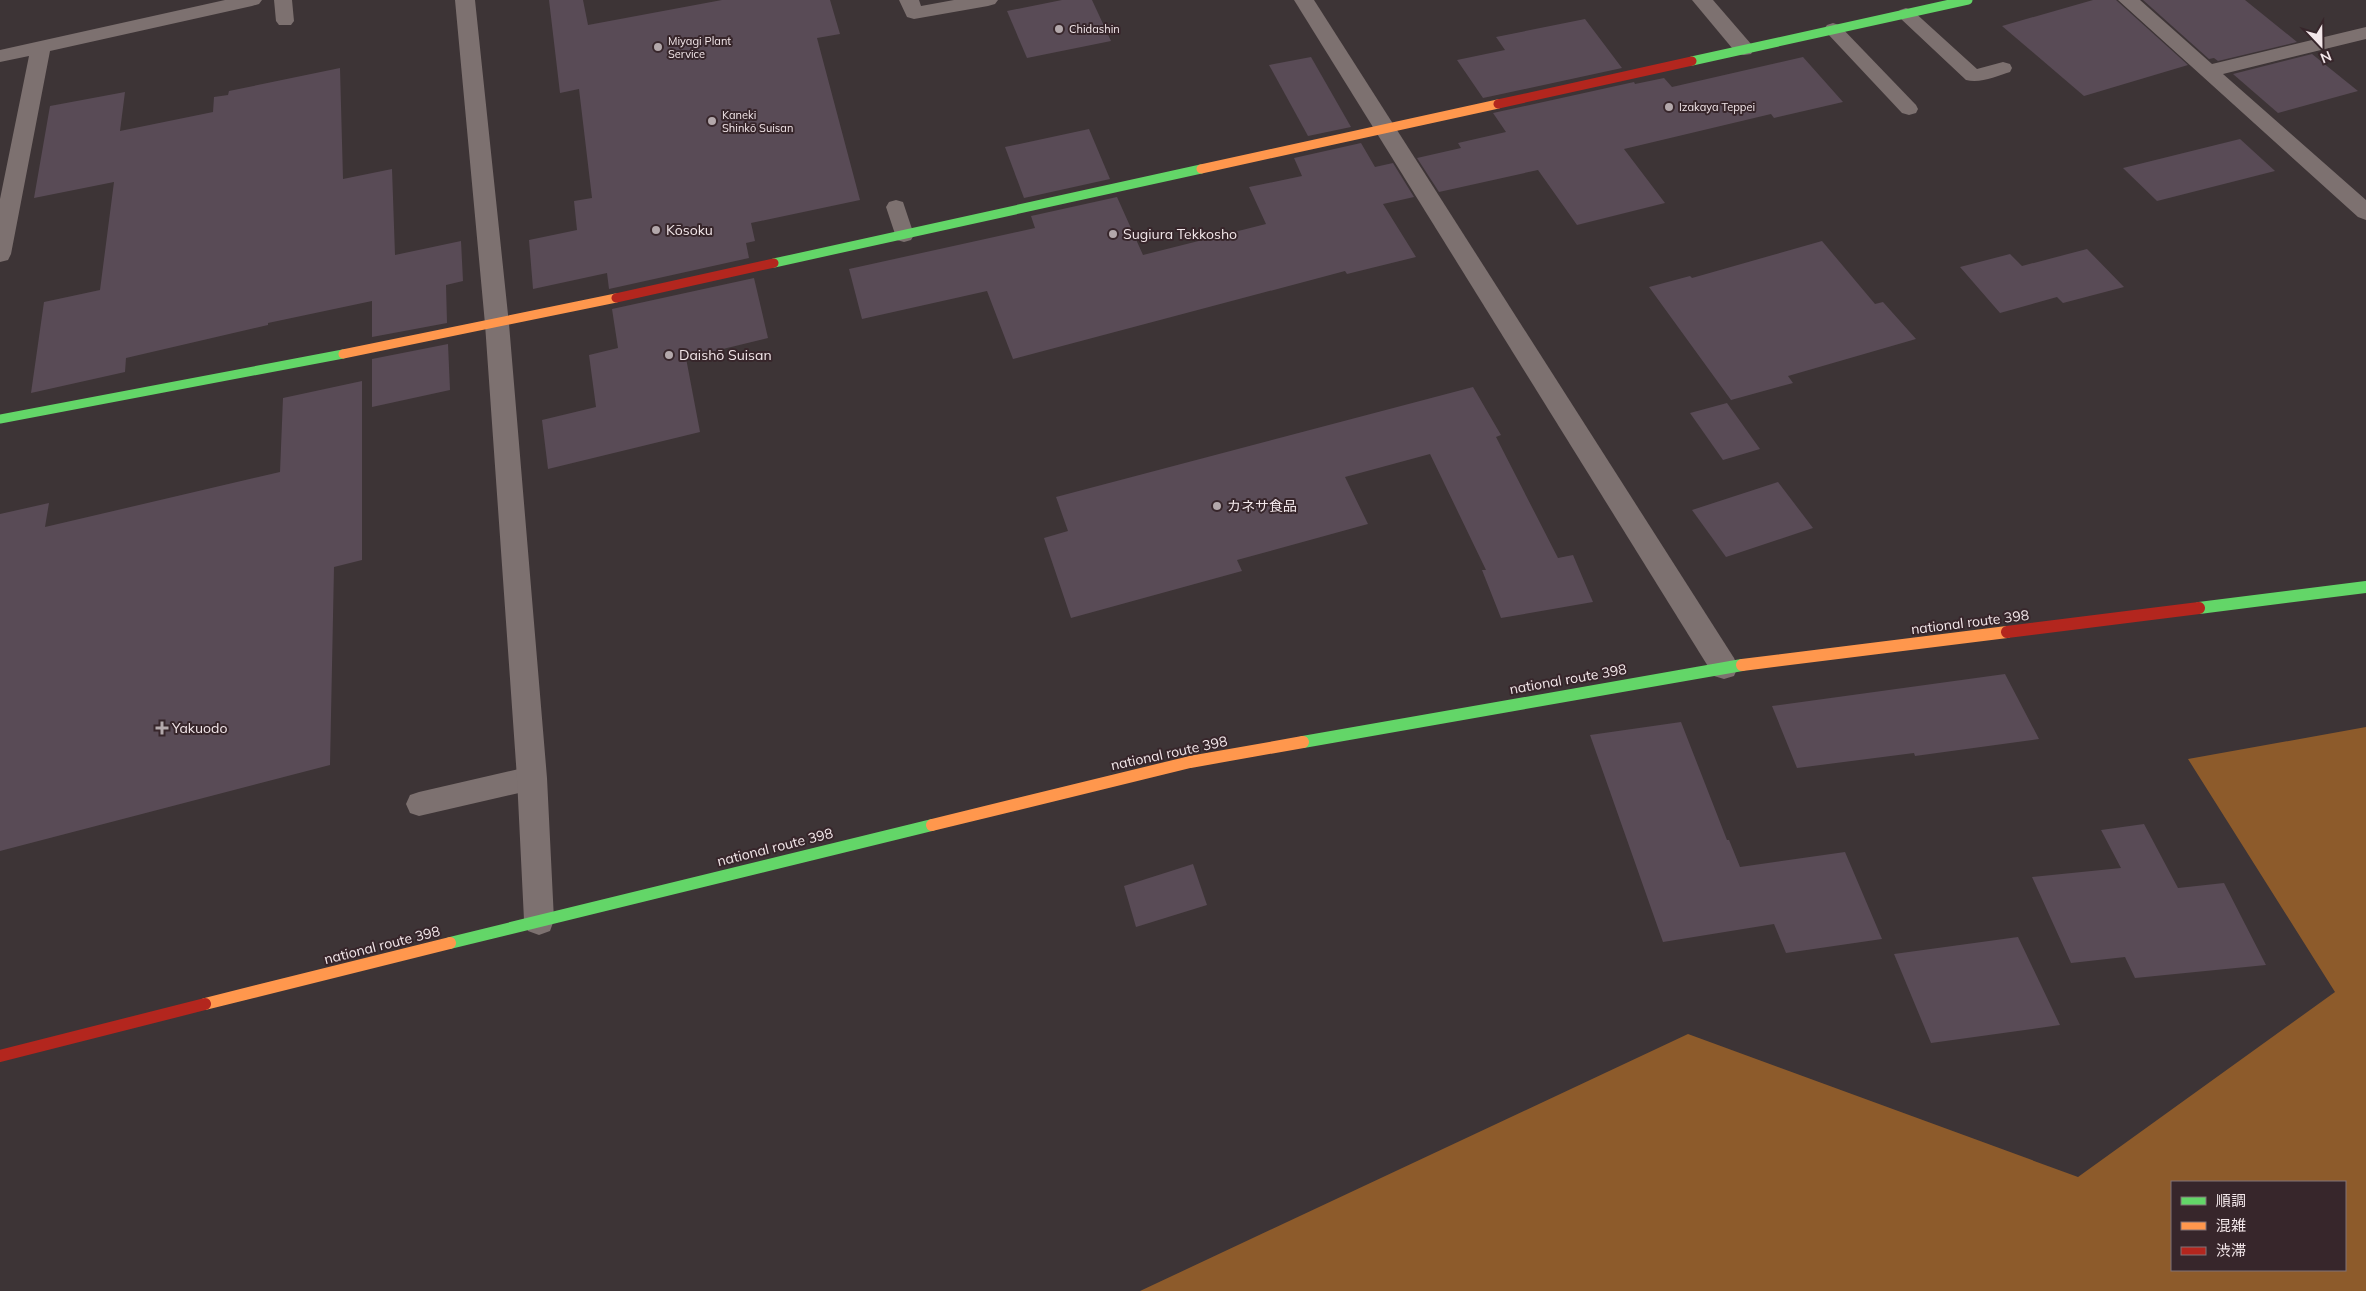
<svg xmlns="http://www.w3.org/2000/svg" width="2366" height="1291" viewBox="0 0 2366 1291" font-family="Mulish,'Noto Sans JP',sans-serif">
<rect width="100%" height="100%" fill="#3d3436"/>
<!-- forest -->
<path fill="#8d5b2b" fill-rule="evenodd" d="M2366 727V1291H1140L1688 1034 2078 1177 2335 992 2188 759ZM2172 1182H2345V1270H2172Z"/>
<!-- building -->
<g fill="#594b56">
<path d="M549 0H583L588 25 722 0H830L840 34 817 38 860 200 751 223 755 241 746 243 749 258 609 289 607 273 533 289 529 240 577 230 574 201 592 198 579 89 560 93Z"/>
<path d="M1062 0H1092L1111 41 1027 58 1007 11Z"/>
<path d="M2093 0H2116L2188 65 2084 96 2002 26Z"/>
<path d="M2143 0H2245L2297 42 2218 61 2214 58 2209 59Z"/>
<path d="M1585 19 1622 68 1483 98 1457 60 1505 50 1496 37Z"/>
<path d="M2312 54 2358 91 2278 113 2233 74Z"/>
<path d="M1311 57 1351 127 1308 136 1269 65Z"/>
<path d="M1803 57 1843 102 1774 118 1771 114 1624 149 1665 203 1577 225 1538 170 1439 192 1417 158 1461 148 1458 143 1506 132 1493 113 1634 82 1635 84 1664 78 1672 87Z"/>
<path d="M340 68 343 179 392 169 395 255 461 241 463 281 446 285 447 323 372 337V301L268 323V325L126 358 125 372 31 393 44 302 100 290 114 182 34 198 50 106 125 92 120 131 213 112 214 97 228 95 229 91Z"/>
<path d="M1089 129 1110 179 1024 198 1005 147Z"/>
<path d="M2240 139 2275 171 2157 201 2123 168Z"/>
<path d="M1361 143 1375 167 1393 163 1414 197 1383 204 1416 257 1347 274 1345 271 1013 359 987 291 862 319 849 269 1035 228 1031 216 1117 197 1143 255 1266 224 1249 187 1302 176 1294 158Z"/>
<path d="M1822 241 1875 304 1883 302 1916 339 1788 376 1793 383 1731 400 1649 287 1690 276 1692 278Z"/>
<path d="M2087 249 2124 287 2063 303 2057 297 2000 313 1960 267 2010 254 2022 266Z"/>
<path d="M754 278 768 338 686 358 700 432 548 469 542 420 596 407 589 355 618 348 612 309Z"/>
<path d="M448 344 450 390 372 407V359Z"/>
<path d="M362 381V560L334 567 330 765 0 851V514L49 503 45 527 280 472 283 398Z"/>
<path d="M1473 387 1501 435 1496 437 1558 558 1573 555 1593 602 1501 618 1482 570H1486L1430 454 1345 477 1368 524 1237 560 1242 571 1071 618 1044 538 1068 531 1056 497Z"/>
<path d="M1727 403 1760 449 1723 460 1690 413Z"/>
<path d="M1778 482 1813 528 1726 557 1692 510Z"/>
<path d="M2005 674 2039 739 1915 756 1914 753 1797 768 1772 706Z"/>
<path d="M1681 722 1727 840H1729L1740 867 1845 852 1882 939 1786 953 1774 924 1663 942 1590 735Z"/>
<path d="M2144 824 2178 888 2224 883 2266 965 2135 978 2125 957 2071 963 2032 877 2121 868 2101 830Z"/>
<path d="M1193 864 1207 905 1136 927 1124 886Z"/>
<path d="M2018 937 2060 1025 1931 1043 1894 954Z"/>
</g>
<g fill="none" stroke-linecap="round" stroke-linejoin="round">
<!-- lane -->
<g fill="#7d7170" fill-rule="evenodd">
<path d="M274 0H292L294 21 291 25H279L276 21Z"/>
<path d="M1906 8 1912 10 1977 69 2003 62 2010 64 2012 68 2010 72C1997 76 1980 84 1966 80L1900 18 1897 14 1900 10Z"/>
<path d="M1833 23 1839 25 1916 105 1918 109 1916 113 1909 115 1902 113 1827 33 1824 29 1827 25Z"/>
<path d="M896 200 903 202 914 235 911 240 904 242 897 240 886 207 889 202Z"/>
<path d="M532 766 541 769 545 778 541 787 532 790 419 816 410 813 406 804 410 795 419 792Z"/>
</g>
<!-- street -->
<g fill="#7d7170" fill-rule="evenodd">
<path d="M225 0H262L259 4 252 6 50 51 11 254 8 260 0 262V199L29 56 0 62V50Z"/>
<path d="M455 0H475L509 324 547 778 554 920 550 931 539 935 528 931 524 920 517 778 485 324Z"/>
<path d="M899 0H919L921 6 954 0H998L995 4 988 6 914 19 907 17Z"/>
<path d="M1294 0H1314L1734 658 1738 667 1734 676 1724 679 1714 676Z"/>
<path d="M1692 0H1713L1751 44 1754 49 1751 54 1744 55 1737 54Z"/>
<path d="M2118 0H2140L2212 64 2366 27V39L2223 74 2366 200V220L2358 217Z"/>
</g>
<!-- fast-far1 -->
<g stroke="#63d668" stroke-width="9">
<path d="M1692 61 1968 0"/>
<path d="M774 263 1201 169"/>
<path d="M0 419 343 354"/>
</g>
<!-- fast -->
<g stroke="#63d668" stroke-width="12">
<path d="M2199 608 2366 587"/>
<path d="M1303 742 1742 665"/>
<path d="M450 943 932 825"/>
</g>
<!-- slow-far1 -->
<g stroke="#ff974d" stroke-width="9">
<path d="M1201 169 1498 104"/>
<path d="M343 354 616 298"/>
</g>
<!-- slow -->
<g stroke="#ff974d" stroke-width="12">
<path d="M1742 665 2007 632"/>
<path d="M932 825 1190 762 1303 742"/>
<path d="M205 1004 450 943"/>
</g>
<!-- jam-far1 -->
<g stroke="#b3261e" stroke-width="9">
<path d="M1498 104 1692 61"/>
<path d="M616 298 774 263"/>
</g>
<!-- jam -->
<g stroke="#b3261e" stroke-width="12">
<path d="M2007 632 2199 608"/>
<path d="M0 1056 205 1004"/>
</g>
</g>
<!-- markers -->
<g fill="#b3a8ab" stroke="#37262b" stroke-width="2">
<circle cx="1059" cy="29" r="5"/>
<circle cx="658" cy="47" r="5"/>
<circle cx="1669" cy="107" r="5"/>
<circle cx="712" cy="121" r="5"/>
<circle cx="656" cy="230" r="5"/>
<circle cx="1113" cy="234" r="5"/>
<circle cx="669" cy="355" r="5"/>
<circle cx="1217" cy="506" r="5"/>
<path d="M159.5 720.5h5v5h5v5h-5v5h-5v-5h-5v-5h5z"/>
</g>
<g text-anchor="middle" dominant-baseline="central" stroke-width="4" stroke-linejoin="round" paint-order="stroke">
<!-- far-poi labels -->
<g font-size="11" fill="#f3e7ea" stroke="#37262b" text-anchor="start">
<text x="1069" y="29">Chidashin</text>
<text x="668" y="41">Miyagi Plant<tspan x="668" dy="13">Service</tspan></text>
<text x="1679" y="107">Izakaya Teppei</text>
<text x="722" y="115">Kaneki<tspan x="722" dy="13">Shinkō Suisan</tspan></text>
</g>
<!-- poi labels -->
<g font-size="14" fill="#f3e7ea" stroke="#37262b" text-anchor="start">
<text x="666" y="230">Kōsoku</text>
<text x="1123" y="234">Sugiura Tekkosho</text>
<text x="679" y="355">Daishō Suisan</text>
<text x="1227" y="506">カネサ食品</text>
<text x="172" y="728">Yakuodo</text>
</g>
<!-- street labels -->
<g font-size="14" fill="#f3e7ea" stroke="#37262b">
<text transform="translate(1970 622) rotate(-7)">national route 398</text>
<text transform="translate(1568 679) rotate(-10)">national route 398</text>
<text transform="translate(1169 753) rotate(-12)">national route 398</text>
<text transform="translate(775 847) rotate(-14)">national route 398</text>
<text transform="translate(382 945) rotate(-14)">national route 398</text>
</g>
</g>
<!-- legend -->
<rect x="2171" y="1181" width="175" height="90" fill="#37262b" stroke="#827377"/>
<rect x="2181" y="1197" width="25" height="8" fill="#63d668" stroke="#827377"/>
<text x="2216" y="1206" font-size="15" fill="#f3e7ea">順調</text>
<rect x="2181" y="1222" width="25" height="8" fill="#ff974d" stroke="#827377"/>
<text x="2216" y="1231" font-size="15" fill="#f3e7ea">混雑</text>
<rect x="2181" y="1247" width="25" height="8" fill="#b3261e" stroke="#827377"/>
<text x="2216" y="1256" font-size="15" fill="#f3e7ea">渋滞</text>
<!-- north arrow -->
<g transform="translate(2321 45) rotate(158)" stroke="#37262b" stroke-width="4" paint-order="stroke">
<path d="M0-4L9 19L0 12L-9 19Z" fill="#f3e7ea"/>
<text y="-8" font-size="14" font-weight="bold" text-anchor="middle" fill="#f3e7ea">N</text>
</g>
</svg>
